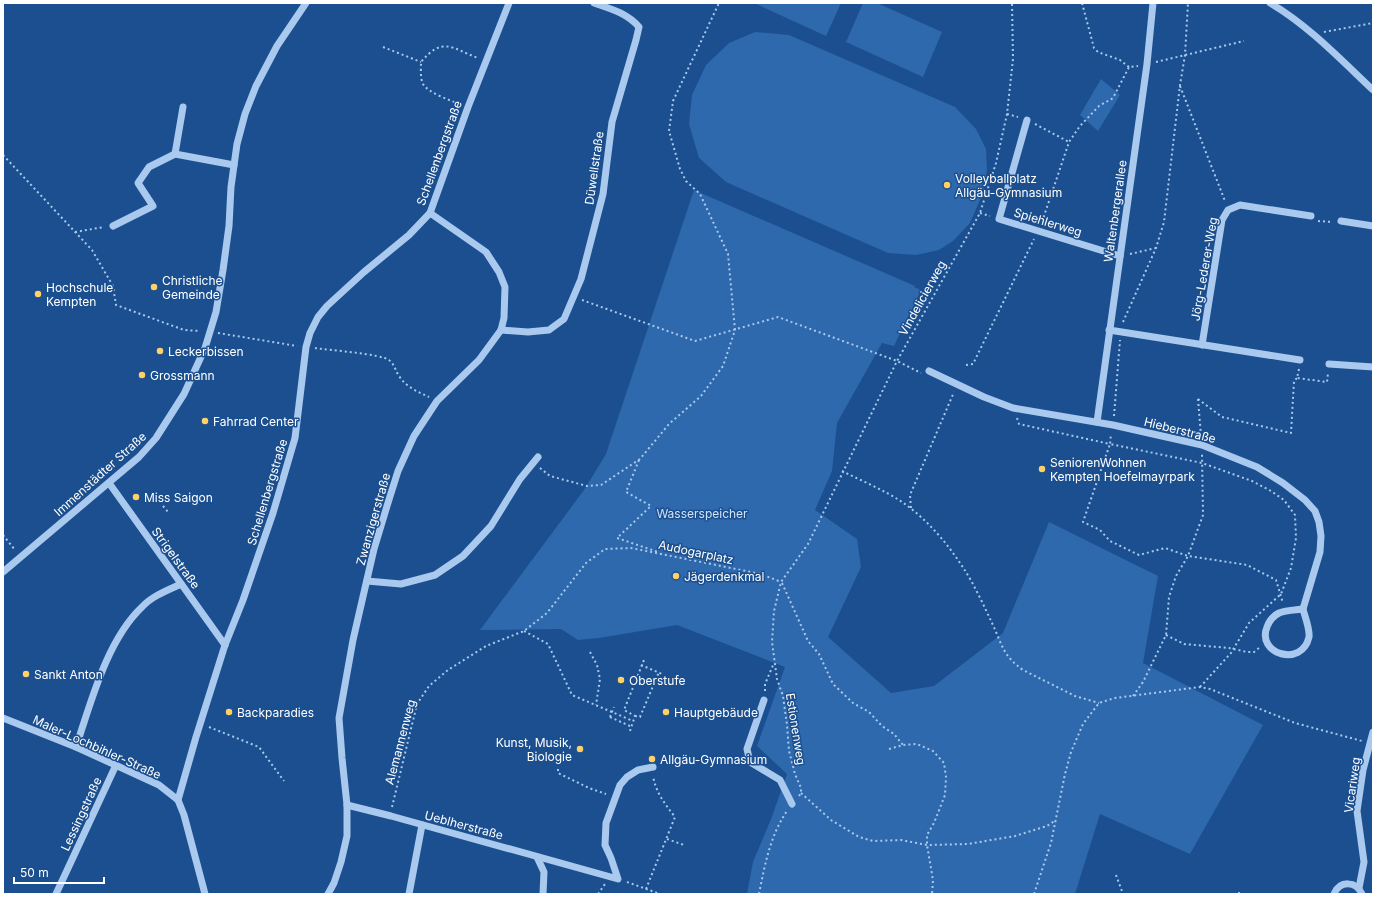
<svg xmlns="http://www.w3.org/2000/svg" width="1376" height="897" viewBox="0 0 1376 897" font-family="Inter,sans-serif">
<rect width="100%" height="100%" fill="#1b4f8f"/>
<!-- green -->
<g fill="#2e69ad">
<path d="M754 3H841L826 36Z"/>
<path d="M863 3H877L942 32 923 77 846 42Z"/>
<path d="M755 32 789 35 955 107 976 129 986 149 987 170 984 190 970 223 953 241 939 250 916 255 888 253 726 182 699 158 689 124 692 95 706 65 729 43Z"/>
<path d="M1101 79 1120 95 1098 131 1080 115Z"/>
<path d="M694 190 915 286 914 287 921 290 894 346 882 343 837 423 832 471 815 510 857 539 861 567 828 637 891 693 934 686 1003 633 1049 522 1158 576 1143 663 1263 725 1190 854 1100 814 1075 894H747L753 862 771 819 787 774 757 746 785 667 677 625 599 638 578 640 561 629 480 630 584 490 606 454Z"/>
</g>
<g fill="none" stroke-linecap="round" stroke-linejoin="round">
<!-- path -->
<g stroke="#a9c9ee" stroke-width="2" stroke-dasharray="2 3" stroke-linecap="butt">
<path d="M1082 3 1094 48 1098 52 1120 60 1129 67"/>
<path d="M1324 32 1373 23"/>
<path d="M383 47 421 62"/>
<path d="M1156 62 1244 41"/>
<path d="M1180 86 1225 201"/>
<path d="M459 104C450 100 428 93 423 84 420 78 421 69 421 62 443 36 451 48 478 58"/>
<path d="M1007 114 1018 117"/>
<path d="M1035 124 1069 142"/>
<path d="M3 155 92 250 113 286 116 305 184 330 200 331"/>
<path d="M980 213 990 216"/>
<path d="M1318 221 1332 222"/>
<path d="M1042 222 1069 142 1080 126 1099 106 1113 98 1129 67 1138 66"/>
<path d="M75 232 104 227"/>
<path d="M1130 254 1156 248"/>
<path d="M582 300 695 341 778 317 897 361 921 373"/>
<path d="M1123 322 1156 248 1164 222 1180 85 1185 55 1188 3"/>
<path d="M218 333 297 346"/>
<path d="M315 348C328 350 381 354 389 360 395 365 395 370 399 376 406 387 418 392 429 397"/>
<path d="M966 365 973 364 1034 239"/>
<path d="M1299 369 1297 378 1327 382 1328 373"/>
<path d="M1198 399 1201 436"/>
<path d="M1198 399 1222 417 1291 433 1294 381 1297 378"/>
<path d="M1114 416 1120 340"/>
<path d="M1017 418 1019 424 1110 444 1111 434"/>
<path d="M639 460 626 492 651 506 617 538 658 552"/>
<path d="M540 468 550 476 587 486 601 485 640 459 669 424 701 396 723 366 735 330 728 254 700 194 686 181 680 169 669 131 673 101 719 3"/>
<path d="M842 471C862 481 884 490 902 502 927 519 948 544 964 569 974 584 984 606 992 623 1002 644 1002 655 1023 670L1075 696 1099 703"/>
<path d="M163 506 169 513"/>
<path d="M911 508 910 495 954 392"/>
<path d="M3 535 15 550"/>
<path d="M782 583 808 641 819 654 833 684 853 703 869 712 882 726 894 734 903 745"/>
<path d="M524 631 548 644 572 695 633 721"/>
<path d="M1166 635 1184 644 1229 648 1247 652H1254L1259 648"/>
<path d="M590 652 597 665 600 679 596 705"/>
<path d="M641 665 662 674"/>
<path d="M1200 687 1231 653 1249 623 1281 594 1291 568 1296 538 1295 515 1284 500 1271 491 1252 481 1202 463 1110 444 1083 522 1100 530 1110 541 1139 555 1165 548 1188 556 1247 565 1276 580 1283 603"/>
<path d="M765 691V684L774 663"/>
<path d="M1133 696 1143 682 1166 635 1169 597 1176 576 1188 556 1203 515 1202 454"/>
<path d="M635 716 640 717 659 672"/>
<path d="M610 717 632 727"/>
<path d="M209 727 259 747 284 781"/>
<path d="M630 731 635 716 624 710 644 660"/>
<path d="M889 749 903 745 917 744 933 751 944 763 946 777 945 795 934 823 927 835V845L933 880 932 894"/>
<path d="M558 769V773L589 788 606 794"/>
<path d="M801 793 831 820 859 837 873 841 901 840 927 845 968 844 1015 836 1047 826 1056 820"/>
<path d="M799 796 801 793V788L795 774 789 751 787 725 783 696 777 679 772 642 774 611 781 582 808 544 897 361 980 213 996 163 1007 114 1013 59 1012 3"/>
<path d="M392 807 417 704 429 686 448 670 486 646 524 631 547 613 586 563 605 549 631 548 761 574 781 582"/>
<path d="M667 839 684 845"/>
<path d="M1116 875 1123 894"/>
<path d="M627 882 660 894"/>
<path d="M646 889 675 817C665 804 656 793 653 776"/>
<path d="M598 894 605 884"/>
<path d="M759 894C765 864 770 836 787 811"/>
<path d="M1034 894 1051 843 1065 774 1071 752 1083 724 1099 703 1115 698 1200 687 1210 689 1295 723 1362 741"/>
<path d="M1239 894V891"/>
</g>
<!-- minor -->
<g stroke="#a9c9ee" stroke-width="7">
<path d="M1270 3C1309 26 1340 59 1373 90"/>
<path d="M1027 120 999 219 1120 256"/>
<path d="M175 154 183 107"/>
<path d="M1341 221 1373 226"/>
<path d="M113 226 153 206 138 183 149 167 175 154 234 165"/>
<path d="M501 330 528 332 549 330 564 319 581 279 603 194 612 122 636 40 639 27C627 13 611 9 594 3"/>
<path d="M1109 330 1300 360"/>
<path d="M1202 345 1222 220 1228 210 1240 205 1311 216"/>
<path d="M1329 364 1373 367"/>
<path d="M929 371 984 397 1013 408 1113 425 1202 445 1257 467 1283 483 1305 500 1315 511 1319 522 1321 536 1320 552 1303 609"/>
<path d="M1097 422 1147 64 1153 3"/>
<path d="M109 483 225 645"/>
<path d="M3 572 139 457 156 438 184 394 205 348 216 312 223 270 229 226 231 187 237 144 245 114 256 86 277 46 306 3"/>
<path d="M367 581 401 584 435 575 463 556 491 526 520 479 538 457"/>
<path d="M1303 609C1305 617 1310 629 1309 637 1302 668 1256 654 1267 627 1269 621 1273 616 1279 613 1286 610 1296 610 1303 609Z"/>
<path d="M764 700 747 749 750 762 780 780 792 804"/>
<path d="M3 718 76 747 159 785 178 800 184 815 205 894"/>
<path d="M76 747C91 702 107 640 142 607 152 596 168 590 181 584"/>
<path d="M178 800 196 737 225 645 243 600 273 513 295 438 306 347 310 333 318 317 327 306 364 272 409 235 430 213 468 107 509 3"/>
<path d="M347 805 391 816 618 879 611 858 605 845 606 823 620 785 627 777 638 770 653 767"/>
<path d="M537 857 544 872 543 894"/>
<path d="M1359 888 1364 862 1357 811 1363 770 1373 732"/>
<path d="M56 894 116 765"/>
<path d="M328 894 334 883 341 862 347 836V805L342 758 339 718 353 640 374 549 387 506 398 471 414 436 437 401 479 360 501 330 504 318 505 287 499 272 486 252 430 213"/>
<path d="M409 894 422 825"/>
<path d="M1334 894C1340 880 1356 881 1362 894"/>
</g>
<!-- path-bridge -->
<path stroke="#a9c9ee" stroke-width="2" stroke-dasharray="2 3" stroke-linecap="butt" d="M610 717 614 707"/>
</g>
<!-- markers -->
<g fill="#ffd166" stroke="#1b4f8f" stroke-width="1.5">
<circle cx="947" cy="185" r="4"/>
<circle cx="154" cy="287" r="4"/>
<circle cx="38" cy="294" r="4"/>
<circle cx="160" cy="351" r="4"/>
<circle cx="142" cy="375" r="4"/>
<circle cx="205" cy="421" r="4"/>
<circle cx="1042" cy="469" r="4"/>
<circle cx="136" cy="497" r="4"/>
<circle cx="676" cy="576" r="4"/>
<circle cx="26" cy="674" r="4"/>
<circle cx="621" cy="680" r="4"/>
<circle cx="229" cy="712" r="4"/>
<circle cx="666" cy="712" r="4"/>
<circle cx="580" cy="749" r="4"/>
<circle cx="652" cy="759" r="4"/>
</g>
<g text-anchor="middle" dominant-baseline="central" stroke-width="3" stroke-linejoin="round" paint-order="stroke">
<!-- street labels -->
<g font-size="12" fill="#fff" stroke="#1b4f8f">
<text transform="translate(439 153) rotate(-70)">Schellenbergstraße</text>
<text transform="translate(594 168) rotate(-82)">Düwellstraße</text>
<text transform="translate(1115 211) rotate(-82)">Waltenbergerallee</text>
<text transform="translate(1048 222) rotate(17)">Spiehlerweg</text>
<text transform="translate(1204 269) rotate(-80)">Jörg-Lederer-Weg</text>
<text transform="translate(922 298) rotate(-61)">Vindelicierweg</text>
<text transform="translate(1180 430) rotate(14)">Hieberstraße</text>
<text transform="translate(100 474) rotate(-42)">Immenstädter Straße</text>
<text transform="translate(267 492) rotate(-73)">Schellenbergstraße</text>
<text transform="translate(373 519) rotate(-74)">Zwanzigerstraße</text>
<text transform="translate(696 552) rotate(12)">Audogarplatz</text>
<text transform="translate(176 558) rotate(54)">Strigelstraße</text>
<text transform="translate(796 729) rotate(81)">Estionenweg</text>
<text transform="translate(400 742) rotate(-75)">Alemannenweg</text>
<text transform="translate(97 747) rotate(24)">Maler-Lochbihler-Straße</text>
<text transform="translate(1352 785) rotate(-82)">Vicariweg</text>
<text transform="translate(81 814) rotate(-65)">Lessingstraße</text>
<text transform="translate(464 825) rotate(15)">Ueblherstraße</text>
</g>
<!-- poi labels -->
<g font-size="12" fill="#fff" stroke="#1b4f8f" text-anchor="start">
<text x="955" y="178">Volleyballplatz<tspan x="955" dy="14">Allgäu-Gymnasium</tspan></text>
<text x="162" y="280">Christliche<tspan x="162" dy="14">Gemeinde</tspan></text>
<text x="46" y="287">Hochschule<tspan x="46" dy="14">Kempten</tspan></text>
<text x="168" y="351">Leckerbissen</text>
<text x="150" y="375">Grossmann</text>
<text x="213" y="421">Fahrrad Center</text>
<text x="1050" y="462">SeniorenWohnen<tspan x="1050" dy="14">Kempten Hoefelmayrpark</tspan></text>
<text x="144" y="497">Miss Saigon</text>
<text x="684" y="576">Jägerdenkmal</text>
<text x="34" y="674">Sankt Anton</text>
<text x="629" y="680">Oberstufe</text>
<text x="237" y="712">Backparadies</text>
<text x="674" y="712">Hauptgebäude</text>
<text x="572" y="742" text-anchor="end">Kunst, Musik,<tspan x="572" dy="14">Biologie</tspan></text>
<text x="660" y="759">Allgäu-Gymnasium</text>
</g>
<!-- park labels -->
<g font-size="12" fill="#cfe3fa" stroke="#1b4f8f">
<text x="702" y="513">Wasserspeicher</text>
</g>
</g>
<!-- border -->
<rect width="1376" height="897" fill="none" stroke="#ffffff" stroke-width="8"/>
<!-- scale -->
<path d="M14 877v6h90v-6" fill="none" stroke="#ffffff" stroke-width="2"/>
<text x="20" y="877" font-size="12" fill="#ffffff" stroke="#1b4f8f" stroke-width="3" paint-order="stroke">50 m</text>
</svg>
